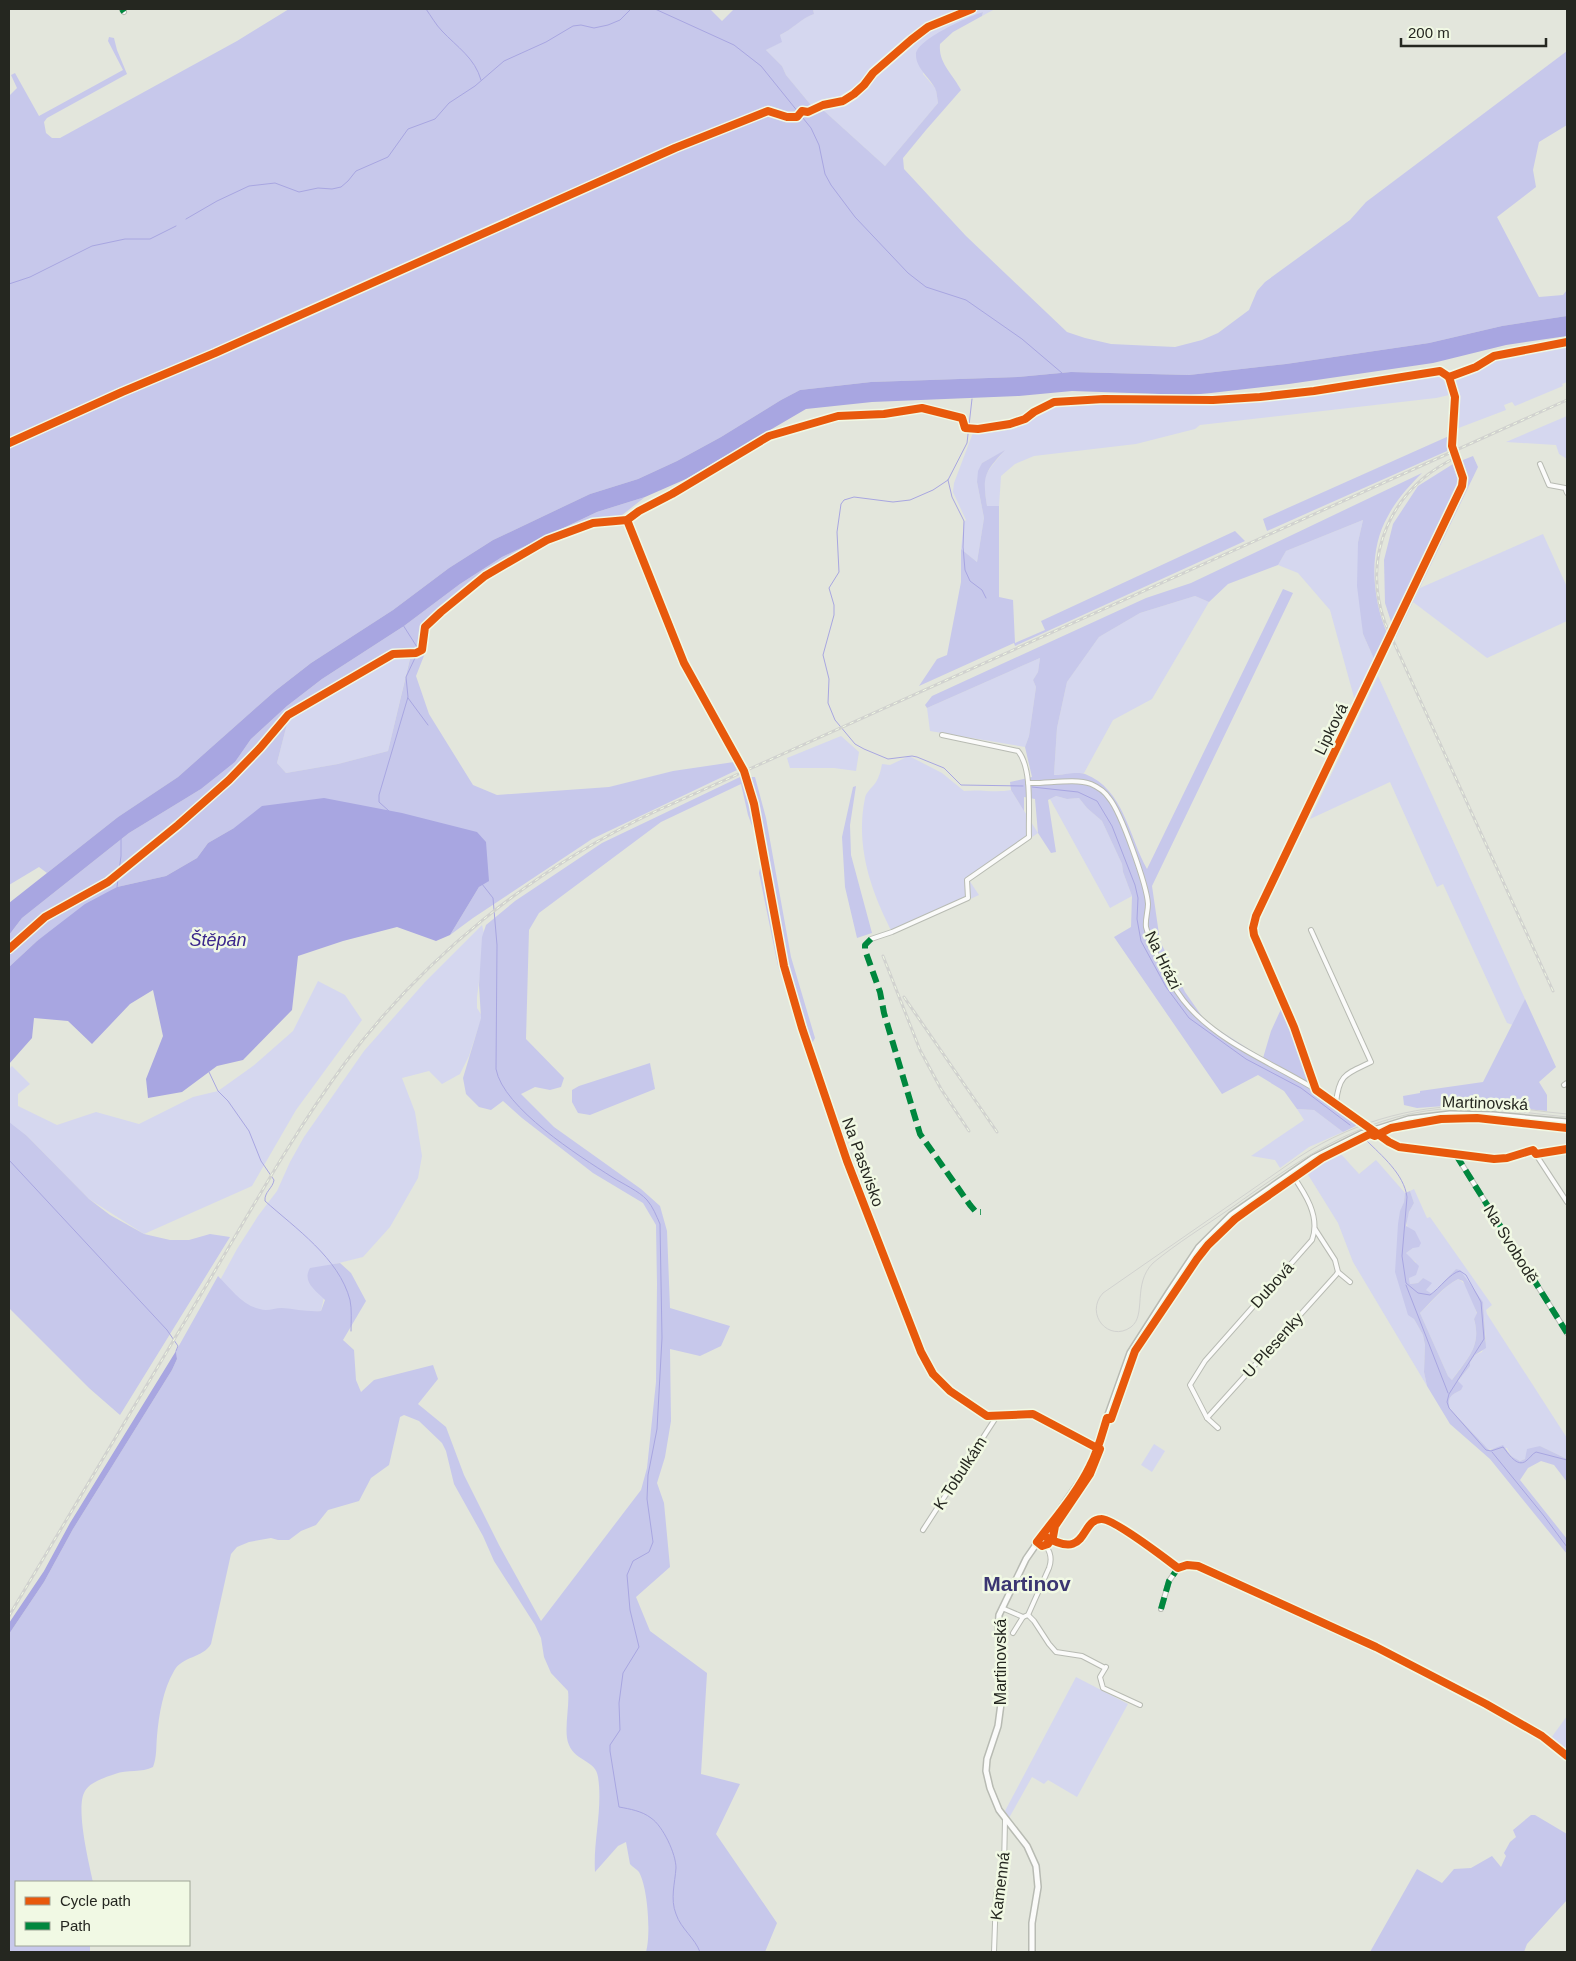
<svg xmlns="http://www.w3.org/2000/svg" width="1576" height="1961" viewBox="0 0 1576 1961" font-family="Arial,sans-serif">
<rect width="100%" height="100%" fill="#e3e6dc"/>
<!-- green -->
<g fill="#d5d7ef">
<path d="M813 9H995L982 16 983 12 941 32 923 74 936 89 938 103 885 166 822 109 815 110 786 75 782 66 766 50 781 42 780 35C795 28 799 19 814 14Z"/>
<path d="M1567 343V382L1562 384 1563 386 1515 406 1512 402 1504 405 1506 410 1456 429 1457 396 1451 379 1500 357Z"/>
<path d="M1439 373 1448 382 1449 395 1436 398 1200 425 1195 429 1136 444 1034 456 1015 464 1001 476 999 506H987C982 473 984 476 1004 451L982 463 977 482 984 518 977 562 961 549 964 522 966 520 953 492 954 483 974 430 1001 429 1055 403 1111 402 1197 404Z"/>
<path d="M1567 416V459L1559 454 1556 445 1506 442Z"/>
<path d="M1363 520 1358 542 1363 634 1374 659 1355 701 1330 610 1298 573 1278 565 1286 551Z"/>
<path d="M1543 534 1567 587V621L1487 658 1413 602 1420 588Z"/>
<path d="M1195 596 1209 602 1152 699 1113 720 1084 773 1054 775 1057 728 1067 682 1099 637 1140 613Z"/>
<path d="M394 658H410L388 751 338 764 286 773 277 763 288 720 317 701Z"/>
<path d="M1040 658 1038 672 1033 680 1036 687 1029 736 1025 747 930 731 927 708Z"/>
<path d="M1378 676 1525 999 1513 1025 1507 1023 1443 884 1437 887 1390 782 1310 819Z"/>
<path d="M841 736 859 752 856 771 834 768H790L787 758Z"/>
<path d="M909 756 942 773 964 791C980 789 996 793 1011 790L1038 833 969 880 979 895 893 934C871 892 855 846 865 798 866 792 872 788 876 782 879 777 881 770 882 764L890 765Z"/>
<path d="M1056 796 1067 799 1079 798 1087 808 1102 821 1122 864 1123 872 1132 896 1110 908 1050 799Z"/>
<path d="M482 925 488 949 482 959 477 997V1008L482 1016 469 1056 460 1074 442 1084 429 1071 402 1078 415 1112 422 1156 418 1178 390 1227 363 1257 331 1265 321 1311 193 1330 237 1249 258 1216 277 1191 290 1162 304 1137 364 1051 425 982Z"/>
<path d="M318 981 345 995 362 1020 296 1110 252 1186 144 1234 89 1199 27 1136 9 1124V1069L12 1066 30 1084 18 1094V1106L57 1125 96 1112 139 1124 193 1097 218 1091 253 1066 293 1031Z"/>
<path d="M1297 1109 1314 1110 1343 1132 1309 1147 1280 1168 1275 1160 1251 1156 1304 1120Z"/>
<path d="M1340 1153 1359 1174 1376 1160 1405 1193 1404 1202 1400 1212 1398 1241 1414 1319 1423 1335 1425 1345 1424 1372 1427 1386 1353 1262 1338 1223 1307 1173Z"/>
<path d="M1414 1189 1427 1218 1430 1217 1492 1305 1486 1310 1487 1314 1567 1438V1459L1540 1446 1527 1454 1525 1459 1520 1461 1511 1456 1507 1448 1488 1449 1450 1409C1447 1397 1451 1395 1461 1390L1458 1381 1470 1366V1362L1475 1355 1482 1352 1486 1341 1483 1302 1456 1269 1432 1295 1426 1290 1423 1278 1418 1283 1410 1284 1409 1278 1416 1262 1407 1256 1406 1253 1413 1248C1407 1228 1403 1221 1414 1203L1410 1191Z"/>
<path d="M1458 1279C1469 1284 1473 1302 1477 1314L1474 1319C1482 1347 1467 1358 1452 1380L1448 1376 1420 1313C1433 1301 1442 1288 1458 1279Z"/>
<path d="M1154 1444 1165 1451 1152 1472 1141 1465Z"/>
<path d="M1076 1677 1128 1704 1077 1797 1048 1780 1044 1784 1032 1777 1009 1818 1005 1811Z"/>
<path d="M1567 1716V1752L1551 1738Z"/>
</g>
<!-- forest -->
<g fill="#c7c8eb" fill-rule="evenodd">
<path d="M289 9H710L722 21 734 9H813L814 14C800 19 793 29 780 35L782 42 766 50 782 66 786 75 815 110 822 109 885 166 938 103C937 98 937 92 935 88 929 77 916 68 916 55 915 40 970 16 983 12L982 16 953 32 940 44C938 63 953 74 961 90L926 130 903 158 904 169 966 236 1067 332 1085 338 1111 344 1175 347 1202 340 1218 333 1249 310 1257 291 1265 282 1350 220 1366 202 1567 51V125L1539 142 1533 170 1536 187 1497 217 1539 297 1563 295 1567 290V316L1502 326 1429 343 1286 364 1189 375 1071 372 1018 377 871 382 800 390 781 400 721 437 677 461 638 479 590 494 493 540 449 568 393 610 311 663 275 691 178 777 118 817 47 873 39 867 9 885V96L17 88 11 75 15 73 39 116 123 70 108 41 109 37 114 38 117 50 127 74 47 118 44 122 46 133 52 138H60L237 41Z"/>
<path d="M1449 436 1447 451 1267 531 1263 519Z"/>
<path d="M1005 450C985 472 982 475 987 506H999V597L1013 600 1015 643 1045 630 1041 621 1235 531 1245 541 1015 646 1014 643 919 686 937 659 947 655 961 582V549L977 562 984 518 977 482 978 471 982 463Z"/>
<path d="M1473 456 1478 467 1396 637 1385 603 1384 560 1393 524 1418 486 1453 464Z"/>
<path d="M1422 473C1410 485 1396 500 1388 516 1368 550 1372 598 1387 633L1374 659 1363 634 1357 586 1358 542 1363 520 1286 551 1278 565 1228 584 1209 602 1195 596 1140 613 1099 637 1067 682 1057 728 1054 775C1063 775 1077 771 1085 774 1124 789 1129 837 1147 869L1283 589 1293 593 1152 886 1160 941 1185 992 1206 1022 1263 1058 1271 1031 1282 1007 1309 1064 1313 1090 1354 1120 1356 1126 1343 1132 1314 1110 1297 1109 1284 1091 1258 1075 1222 1094 1114 937 1131 927 1132 896 1123 872 1122 864 1102 821 1087 808 1079 798 1067 799 1056 796 1048 800 1056 852 1051 853 1038 833 1035 799 1024 797V811L1011 790 1010 782 1032 777 1025 747 1029 736 1036 687 1033 680 1038 672 1040 658 927 708 925 705 932 696 1146 598 1191 583Z"/>
<path d="M645 497 612 523 581 529 549 542 487 578 428 628 427 648 416 676 429 714 473 785 497 795 609 787 673 771 734 762 737 770 592 839 473 918 450 935 479 887 489 880 234 828 208 843 197 858 166 876 117 887 37 941 9 967V935L22 918 129 833 201 789 235 762 251 739 287 706 322 679 404 626 460 584 502 557 597 512ZM394 658 410 659 388 751 338 764 286 773 277 763 288 720 317 701Z"/>
<path d="M740 777H755L766 818 791 957 815 1038 807 1053 778 966 759 873 763 855 748 815 741 784 661 822 539 913 529 930 526 1039 564 1078 561 1087 550 1090 535 1087 521 1094 554 1127 641 1189 660 1206 667 1231 670 1308 730 1326 721 1346 700 1356 670 1349 671 1421 665 1457 657 1483 664 1503 670 1567 636 1597 650 1631 707 1673 701 1774 740 1784 716 1834 777 1923 765 1952H646C651 1935 648 1888 639 1872 637 1869 632 1867 630 1864L626 1842 618 1846 595 1872C593 1841 603 1808 598 1777 596 1760 576 1762 569 1745 563 1732 570 1706 568 1691L551 1673 544 1657 541 1638 535 1625 494 1561 483 1536 454 1484 446 1451 442 1443 419 1421 404 1415 400 1417 389 1465 371 1478 359 1501 328 1510 316 1525 301 1531 289 1540H278L271 1538 249 1542 237 1547 231 1554 211 1644C203 1658 182 1656 174 1671 163 1690 159 1714 157 1736 156 1746 157 1757 153 1767 142 1773 127 1769 115 1774 106 1777 90 1782 85 1791 75 1807 89 1863 93 1882H16V1945H90V1952H9V1634L44 1582 73 1529 172 1370 177 1359 176 1351 218 1276C232 1290 245 1309 266 1310 271 1310 276 1308 282 1308 295 1309 307 1312 321 1311L325 1300C315 1290 302 1282 310 1268L340 1263 351 1273 366 1301 343 1340 354 1350 356 1380 361 1392 374 1380 433 1365 438 1379 418 1404 446 1427 464 1475 499 1545 541 1621 641 1490 647 1468 656 1382 657 1284 656 1225 643 1203 593 1173 522 1118 503 1101 491 1110 479 1107 466 1094 463 1078 481 1018 479 985 482 937 486 925 515 901 602 843Z"/>
<path d="M856 786 850 825 851 855 872 933 857 938 845 887 842 837 853 787Z"/>
<path d="M1525 999 1556 1067 1539 1082 1547 1095V1111L1472 1104 1417 1108 1404 1105 1403 1096 1420 1093V1091L1483 1082Z"/>
<path d="M650 1063 655 1089 590 1115 578 1113 572 1102V1090L579 1086Z"/>
<path d="M9 1122 27 1136 89 1199 110 1215 144 1234 170 1240H189L210 1234 230 1237 120 1415 89 1388 9 1308Z"/>
<path d="M1410 1191 1414 1203 1409 1212 1406 1226 1415 1231 1421 1243 1419 1247 1413 1248 1406 1253 1419 1266 1416 1275 1409 1278 1410 1284 1418 1283 1423 1278 1432 1283 1426 1290 1432 1294 1456 1269 1460 1270 1483 1302 1486 1348 1475 1355 1470 1362V1366L1458 1381 1463 1386 1461 1390C1451 1395 1447 1397 1450 1409L1488 1449 1490 1450 1503 1445 1511 1456 1520 1461 1525 1459 1527 1449 1540 1446 1567 1459V1482L1554 1465 1541 1461 1528 1468 1520 1480 1567 1539V1554L1490 1459 1450 1424 1427 1386 1424 1372 1425 1345 1423 1335 1414 1319 1408 1315 1395 1272 1398 1224 1400 1211 1404 1202 1405 1193ZM1458 1279 1463 1281 1477 1313 1474 1319C1482 1346 1467 1359 1452 1380L1448 1376 1420 1313C1432 1301 1443 1287 1458 1279Z"/>
<path d="M1531 1815H1535L1567 1834V1900L1527 1944 1524 1952H1370L1417 1869 1442 1883 1454 1869 1471 1868 1492 1856 1501 1867 1506 1856 1504 1853 1510 1842 1516 1837 1513 1830Z"/>
</g>
<!-- water -->
<g fill="#a8a6e1">
<path d="M1567 316V336L1506 345 1433 363 1289 384 1211 393 1190 395 1072 391 1019 396 872 402 806 409 686 479 645 497 597 512 502 557 460 584 404 626 322 679 287 706 251 739 235 762 201 789 129 833 22 918 9 935V903L118 817 178 777 275 691 311 663 393 610 449 568 493 540 590 494 638 479 677 461 721 437 781 400 800 390 871 382 1018 377 1071 372 1189 375 1286 364 1429 343 1502 326Z"/>
<path d="M324 798 402 813 477 832 486 842 489 881 479 887 450 935 436 941 397 927 343 941 298 956 292 1010 243 1060 217 1066 182 1092 148 1098 146 1079 163 1036 153 990 130 1004 92 1044 68 1021 34 1018 32 1038 9 1064V967L37 941 85 904 117 887 166 876 197 858 208 843 234 828 262 806Z"/>
<path d="M176 1351 177 1359 172 1370 73 1529 44 1582 9 1634V1623L44 1571 70 1523Z"/>
</g>
<g fill="none" stroke-linecap="round" stroke-linejoin="round">
<!-- stream -->
<g stroke="#a8a6e1" stroke-width="1">
<path d="M426 9C431 16 436 25 442 31 457 47 475 58 481 80"/>
<path d="M655 9 734 45 761 66 811 128 819 145 825 174 831 185 855 217 908 273 926 287 966 300 1022 339 1062 373"/>
<path d="M186 219 217 201 249 186 275 183 299 192 318 188 332 189 341 187 348 181 356 171 388 157 408 129 435 119 449 103 475 86 504 61 546 42 573 26 581 25 594 28 608 25 620 20 631 9"/>
<path d="M9 284 30 277 92 246 125 239H150L176 226"/>
<path d="M972 399 967 443 948 480 933 490 910 500 893 502 854 497 844 500 841 504 837 532 839 572 829 588 834 605V615L823 655 829 679 828 703 835 720 855 744 864 749 888 759 912 756 917 757 944 768 961 785 1023 786"/>
<path d="M948 480 952 497 964 521 963 547 965 570 970 581 982 590 986 598"/>
<path d="M403 625 417 647"/>
<path d="M408 698 428 725"/>
<path d="M1032 787 1078 792 1097 801 1112 826 1135 885 1138 898 1137 919 1141 941 1166 987 1189 1018 1246 1059 1301 1088 1350 1125"/>
<path d="M389 811 379 802V795L408 697 406 677 415 658"/>
<path d="M482 884 493 898 497 945 496 1069C503 1108 579 1156 612 1177 623 1184 639 1191 647 1200 653 1207 656 1215 660 1224L662 1338 657 1429 648 1475 647 1499 653 1542 649 1552 633 1561 627 1575 630 1610 639 1647 623 1673 619 1703 620 1730 610 1745V1751L619 1807C630 1809 642 1811 651 1818 663 1826 676 1854 676 1868 675 1883 670 1899 676 1914 681 1929 695 1938 700 1952"/>
<path d="M117 887 121 856V839"/>
<path d="M209 1072 218 1091 228 1101 249 1131 261 1161 274 1180C273 1188 264 1192 265 1201 295 1228 339 1258 350 1300 352 1309 351 1321 351 1331"/>
<path d="M1366 1140C1382 1156 1404 1174 1407 1197L1402 1256 1406 1283 1418 1293 1430 1295C1440 1288 1450 1273 1460 1271L1466 1275 1481 1302 1484 1339 1449 1394 1447 1402 1449 1408 1486 1450 1491 1451 1503 1447C1508 1453 1517 1468 1526 1461 1530 1458 1532 1454 1536 1452L1567 1460"/>
<path d="M9 1160 167 1330 178 1346 176 1351"/>
<path d="M1406 1285 1448 1393"/>
<path d="M1492 1452 1544 1516 1567 1547"/>
</g>
<defs>
<g id="minor">
<path d="M122 9 124 12"/>
<path d="M1540 464 1549 485 1565 488 1567 493"/>
<path d="M627 520 684 663 744 771 754 804 784 966 802 1028 847 1161 921 1352 933 1374 950 1391 987 1416 1033 1414 1097 1448"/>
<path d="M1028 783C1046 784 1075 778 1091 784 1098 787 1105 792 1109 798 1121 812 1147 886 1148 904 1148 912 1145 919 1146 927 1151 948 1174 991 1189 1007 1223 1045 1275 1064 1318 1091 1345 1109 1370 1132 1399 1147L1494 1159 1507 1158 1533 1150 1567 1202"/>
<path d="M1311 930 1371 1062C1346 1074 1339 1074 1336 1103"/>
<path d="M871 939 892 932 968 898 967 880 1029 837C1028 814 1033 769 1018 751L942 735"/>
<path d="M1564 1085 1567 1083"/>
<path d="M1316 1090 1294 1027 1254 935 1253 928 1256 916 1462 486 1463 478 1452 446 1455 397 1449 377"/>
<path d="M1456 1155 1567 1333"/>
<path d="M1338 1272 1350 1282"/>
<path d="M1207 1418 1336 1275 1338 1272 1335 1260 1315 1229"/>
<path d="M1218 1428 1207 1418 1190 1385 1205 1361 1312 1240C1321 1216 1304 1192 1291 1173"/>
<path d="M923 1530 997 1416"/>
<path d="M1042 1535C1066 1549 1073 1548 1090 1526 1093 1523 1095 1519 1099 1519 1111 1517 1166 1559 1178 1568 1200 1562 1220 1576 1239 1586"/>
<path d="M1002 1608 1023 1617"/>
<path d="M1161 1609 1169 1581 1178 1568"/>
<path d="M1028 1615 1034 1621 1049 1644 1056 1652 1082 1656 1105 1668"/>
<path d="M1013 1633 1023 1617 1028 1615 1049 1568C1052 1560 1051 1553 1046 1546"/>
<path d="M1106 1667 1100 1677 1103 1688 1140 1705"/>
<path d="M994 1952 996 1895 1004 1867 1005 1820"/>
</g>
<path id="tertiary" d="M1032 1952V1923L1038 1887 1036 1866 1027 1846 999 1810 990 1788 986 1771 987 1759 998 1726 1002 1696 1003 1673 998 1630 999 1615 1026 1559 1089 1468 1130 1353 1169 1292 1199 1247 1231 1215 1313 1158 1361 1134 1409 1119 1450 1114 1493 1115 1567 1122"/>
</defs>
<!-- minor casing -->
<use href="#minor" stroke="#b8bbb3" stroke-width="6"/>
<!-- tertiary casing -->
<use href="#tertiary" stroke="#b8bbb3" stroke-width="8"/>
<!-- minor -->
<use href="#minor" stroke="#fbfbfa" stroke-width="4"/>
<!-- tertiary -->
<use href="#tertiary" stroke="#fbfbfa" stroke-width="5"/>
<!-- tram -->
<path stroke="#d1d2cf" stroke-width="1" d="M1567 1114C1542 1112 1517 1107 1491 1106 1422 1103 1358 1119 1299 1157L1103 1293C1084 1314 1109 1343 1131 1327 1147 1315 1132 1284 1153 1263 1177 1243 1205 1226 1231 1208 1298 1161 1357 1117 1442 1109 1484 1106 1526 1113 1567 1117"/>
<defs>
<g id="rail">
<path d="M1457 457C1391 488 1361 555 1385 623L1553 991"/>
<path d="M883 956 920 1050 941 1089 969 1131"/>
<path d="M904 997 997 1132"/>
<path d="M9 1616C74 1507 139 1399 203 1291 249 1214 292 1135 345 1063 425 956 531 871 652 813L1567 400"/>
</g>
</defs>
<!-- rail casing -->
<use href="#rail" stroke="#d1d2cf" stroke-width="3"/>
<!-- rail -->
<use href="#rail" stroke="#f1f9e4" stroke-width="1" stroke-dasharray="4" stroke-linecap="butt"/>
<!-- quiet -->
<g stroke="#00873e" stroke-width="6" stroke-dasharray="12 6" stroke-linecap="butt">
<path d="M122 9 124 12"/>
<path d="M871 939 865 945V950L880 992 884 1013 920 1134 970 1205 976 1212H981"/>
<path d="M1456 1155 1567 1333"/>
<path d="M1161 1609 1169 1581 1178 1568"/>
</g>
<defs>
<g id="cycleway">
<path d="M1449 377 1455 397 1452 446 1463 478 1462 486 1256 916 1253 928 1254 935 1294 1027 1316 1090 1389 1142 1399 1147 1494 1159 1507 1158 1533 1150 1536 1154 1567 1149"/>
<path d="M9 443 122 392 215 353 675 148 768 111 787 117H797L802 111 808 112 823 105 843 101 854 94 864 85 873 73 911 40 928 27 972 9"/>
<path d="M627 520 684 663 744 771 754 804 784 966 802 1028 847 1161 921 1352 933 1374 950 1391 987 1416 1033 1414 1097 1448 1100 1449 1090 1474 1055 1526 1053 1537 1048 1544 1042 1546 1037 1542C1055 1518 1077 1493 1090 1466 1098 1451 1102 1434 1107 1418L1111 1419 1135 1351 1197 1259 1208 1245 1235 1219 1253 1206 1322 1158 1370 1134 1375 1136 1391 1128 1441 1119 1477 1118 1567 1128"/>
<path d="M9 949 45 917 108 882 178 825 229 780 260 748 288 715 393 654 416 653 422 650 425 627 441 612 485 576 547 540 593 523 627 520 639 511 672 494 769 436 838 416 884 414 922 408 962 418 965 428 978 429 1010 424 1025 419 1034 412 1054 402 1104 399 1213 400 1260 397 1314 391 1440 371 1449 377 1476 367 1494 356 1567 342"/>
<path d="M1044 1536C1089 1562 1079 1520 1101 1519 1113 1518 1166 1559 1178 1568L1187 1565 1198 1566 1376 1647 1486 1704 1542 1736 1567 1756"/>
</g>
</defs>
<!-- cycleway casing -->
<use href="#cycleway" stroke="#f1f9e4" stroke-width="11"/>
<!-- cycleway -->
<use href="#cycleway" stroke="#e8590c" stroke-width="8"/>
</g>
<g text-anchor="middle" dominant-baseline="central" stroke-width="5" stroke-linejoin="round" paint-order="stroke">
<!-- street labels -->
<g font-size="16" fill="#252720" stroke="#f1f9e4">
<text transform="translate(1331 729) rotate(-64)">Lipková</text>
<text transform="translate(1163 960) rotate(64)">Na Hrázi</text>
<text transform="translate(1485 1103) rotate(2)">Martinovská</text>
<text transform="translate(863 1162) rotate(70)">Na Pastvisko</text>
<text transform="translate(1511 1244) rotate(58)">Na Svobodě</text>
<text transform="translate(1272 1285) rotate(-48)">Dubová</text>
<text transform="translate(1273 1345) rotate(-48)">U Plesenky</text>
<text transform="translate(960 1473) rotate(-57)">K Tobulkám</text>
<text transform="translate(1000 1662) rotate(-90)">Martinovská</text>
<text transform="translate(1000 1886) rotate(-83)">Kamenná</text>
</g>
<!-- water labels -->
<g font-size="18" font-style="italic" fill="#3a258b" stroke="#f1f9e4">
<text x="218" y="940">Štěpán</text>
</g>
<!-- district labels -->
<g font-size="21" font-weight="bold" fill="#3b3672" stroke="#f1f9e4">
<text x="1027" y="1583">Martinov</text>
</g>
</g>
<!-- border -->
<rect width="1576" height="1961" fill="none" stroke="#252720" stroke-width="20"/>
<!-- legend -->
<rect x="15" y="1881" width="175" height="65" fill="#f1f9e4" stroke="#9fa596"/>
<rect x="25" y="1897" width="25" height="8" fill="#e8590c" stroke="#9fa596"/>
<text x="60" y="1906" font-size="15" fill="#252720">Cycle path</text>
<rect x="25" y="1922" width="25" height="8" fill="#00873e" stroke="#9fa596"/>
<text x="60" y="1931" font-size="15" fill="#252720">Path</text>
<!-- scale -->
<path d="M1401 38v8h145v-8" fill="none" stroke="#252720" stroke-width="2.5"/>
<text x="1408" y="38" font-size="15" fill="#252720" stroke="#f1f9e4" stroke-width="4" paint-order="stroke">200 m</text>
</svg>
